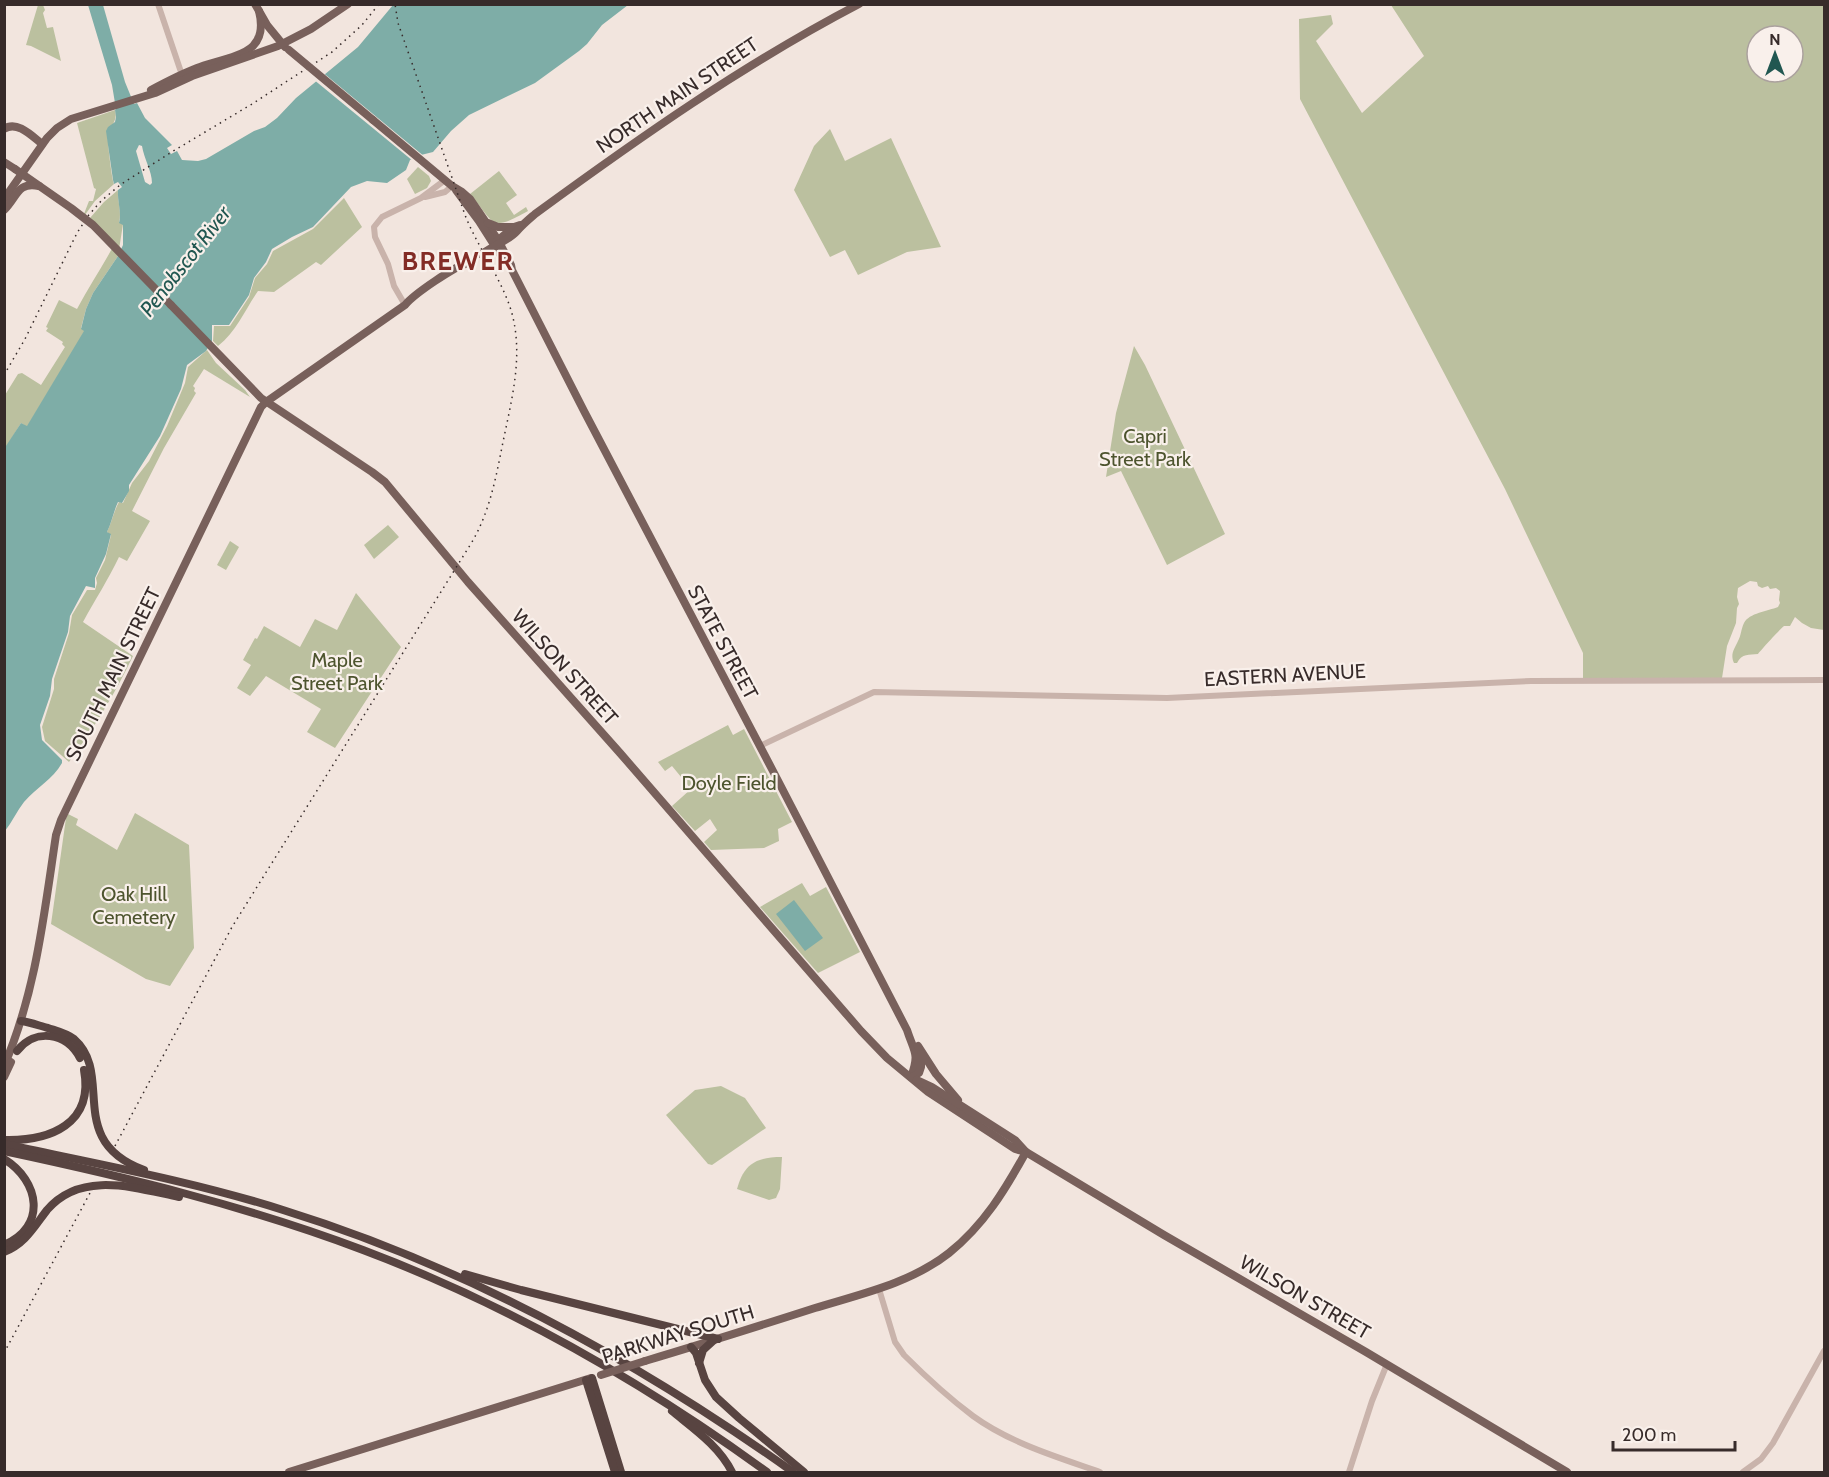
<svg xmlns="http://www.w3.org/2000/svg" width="1829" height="1477" viewBox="0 0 1829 1477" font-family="Cabin,sans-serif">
<rect width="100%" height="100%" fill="#f2e5de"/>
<!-- green -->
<g fill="#bbc09f" fill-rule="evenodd">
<path d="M38 5H43L45 10 43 13 47 28 53 27 61 61 31 46 26 45Z"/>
<path d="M1391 5H1824V630L1811 628 1802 623 1795 617 1790 626C1788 626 1786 626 1784 626 1781 628 1761 650 1758 654 1749 655 1742 653 1737 663H1734C1730 654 1734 650 1738 641 1741 636 1741 629 1744 623 1749 613 1768 611 1778 607L1780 603 1779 600 1780 591 1776 588 1770 589 1768 586 1762 588 1758 586 1757 582 1750 581 1738 588 1737 597 1739 604 1737 608 1736 623 1727 646 1722 678H1583V653L1505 489 1300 99 1299 19 1331 15 1333 24 1316 41 1362 113 1424 56ZM1757 36H1793V72H1757Z"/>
<path d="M115 110C118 122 110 125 108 136 107 140 112 180 114 184L95 201 82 219 89 201H93L96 189 94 188 77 123Z"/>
<path d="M830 129 845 161 891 138 941 247 907 252 858 275 845 250 830 257 794 190 814 146Z"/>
<path d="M418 167 429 176 431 181 427 188 415 194 407 179Z"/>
<path d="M499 171 517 195 506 203 514 215 526 207 528 211C489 233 495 223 470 194Z"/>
<path d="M118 190C117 200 122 212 119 222L123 224 118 256 93 293 86 309 81 328 85 331 27 427 21 423 5 449V395L18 374 22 373 41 385 65 347 62 344 63 342 46 331 48 328 46 327 59 300 77 309C89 286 103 266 115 243L90 218 104 202Z"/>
<path d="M344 198 362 227 321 265 316 262 274 292 258 291C244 311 237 331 218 346L213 341 214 326H230L249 297 255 278 267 264 273 251 313 229Z"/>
<path d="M1134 346 1145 365 1225 534 1167 565 1121 471 1106 477 1116 413Z"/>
<path d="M207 350 216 363 245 390 250 397 204 369 193 386 195 388 194 391 196 393 164 448 132 511 150 521 127 561 119 557C108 580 95 600 83 622L133 656C115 694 94 728 69 762L45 741 42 727 54 689V679L69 633 72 615 87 590H95L97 583 96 578 105 560 111 535 107 532C112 522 113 513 119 502L123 503 132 483 149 461 167 426 185 383 188 367Z"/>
<path d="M388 525 399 537 374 559 364 545Z"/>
<path d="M230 541 239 547 226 570 217 565Z"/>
<path d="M356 593 401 647 335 748 307 732 321 709 266 676 250 696 237 688 251 665 243 660 255 638 257 639 264 626 300 647 315 619 337 630Z"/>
<path d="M728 725 733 735 744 729 792 822 778 829 779 841 764 848 711 850 704 842 717 830 710 819 695 831 672 806 691 789 672 766 665 771 658 762Z"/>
<path d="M135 813 189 845 194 948 170 986 146 979 51 924 66 818 68 814 78 819 76 825 117 850Z"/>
<path d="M802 883 810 896 826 887 860 952 818 973 760 907Z"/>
<path d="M721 1086 745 1098 766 1128 712 1165 708 1164 666 1115 695 1090Z"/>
<path d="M782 1157 780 1189 776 1198 769 1200 737 1189C744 1163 757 1157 782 1157Z"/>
</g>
<!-- water -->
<g fill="#7eada7" fill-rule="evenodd">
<path d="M88 5H103L125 82 134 104 137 103 145 118 172 145 167 148 171 154 177 151 182 160 198 161 206 159 254 131 265 127 277 118 296 98 358 47 393 5H628L602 25 587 44 579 51 535 83 469 115 451 131 433 152 417 156 410 160 406 170 387 183 367 181 351 187 313 227 292 237 272 249 266 262 254 278 249 295 229 325H212V341L206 351 187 365 181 389 160 436 129 485V491L122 503 118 502C113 513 112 522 107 532L111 534 106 554 95 578V588L86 586 70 616 68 632 52 679 50 696 40 725 42 740 62 760V763C53 779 36 788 24 802 17 811 12 822 5 831L4 449 21 423 27 426 84 331 81 329 86 309 93 293 118 256 123 245V225L119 223C122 213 117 200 118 190L122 187 118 182 114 184 113 180 106 131 108 127 115 122 116 117 115 110 116 109 112 85ZM139 145 142 146C144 159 152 171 152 183L150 185 145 182 136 151Z"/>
<path d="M794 900 823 938 805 951 776 914Z"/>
</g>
<!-- pier -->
<path fill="#f2e5de" d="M321 71 425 157 413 161 313 79Z"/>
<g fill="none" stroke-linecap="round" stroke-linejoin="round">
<!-- minor -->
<g stroke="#c9b3ab" stroke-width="6">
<path d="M158 4 183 78"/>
<path d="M425 197 445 192 452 186"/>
<path d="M405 305 394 286 388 264 375 237 374 227 382 217 421 198 445 180"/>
<path d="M760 746 874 692 1167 698 1531 681 1824 680"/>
<path d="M879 1289 895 1342 904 1355C925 1376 949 1398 973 1416 1010 1443 1057 1457 1100 1472"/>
<path d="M1349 1472 1372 1401 1387 1364"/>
<path d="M1743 1472 1761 1459 1773 1443 1824 1351"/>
</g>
<!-- major -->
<g stroke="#78605b" stroke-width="8">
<path d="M255 4 267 25 285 47"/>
<path d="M151 90C166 82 181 74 197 68 212 62 242 57 253 46 262 37 262 23 259 11"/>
<path d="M373 120 452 186 462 192 470 199 498 240 511 265 512 270 584 411 774 773 907 1030C914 1052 920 1053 911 1077"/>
<path d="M4 129C17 120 32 136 42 144"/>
<path d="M4 162 15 169"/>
<path d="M456 190 479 221 505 262"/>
<path d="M4 199 47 138 57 128 71 119 155 93 192 76 278 46 311 29 348 4"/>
<path d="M4 210C17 198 17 181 39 186"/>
<path d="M488 223 498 227H514"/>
<path d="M497 241 514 227 520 225"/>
<path d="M485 252C495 245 509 240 517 231 523 224 528 220 535 214 639 138 744 64 859 4"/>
<path d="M171 305 261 398 372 472 385 482 468 582 620 753 861 1031 887 1058 928 1092 1015 1149 1026 1152 1164 1235 1366 1352 1567 1472"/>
<path d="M918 1046 936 1074 958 1100"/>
<path d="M4 1066C36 992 44 914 56 835L61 820 261 407 266 402 405 305C414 294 455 266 468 263"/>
<path d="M4 1077 11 1062"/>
<path d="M911 1077 919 1073 921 1067V1054"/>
<path d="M917 1080 932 1087 1015 1140 1025 1151"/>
<path d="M645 1361C702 1344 759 1326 815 1308 861 1294 911 1283 949 1253 984 1225 1005 1190 1026 1152"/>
<path d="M289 1472 591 1378"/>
</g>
<!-- highway -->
<g stroke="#584441" stroke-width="8">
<path d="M21 1021C30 1022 40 1026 48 1028 57 1031 66 1033 74 1039 115 1075 64 1140 144 1170"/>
<path d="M17 1051C35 1028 66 1032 80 1058"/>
<path d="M5 1140C50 1141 94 1124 84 1070"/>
<path d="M4 1144C97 1164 192 1181 283 1210 467 1267 636 1360 793 1472"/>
<path d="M4 1151C126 1177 247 1206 363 1250 509 1305 642 1381 767 1472"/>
<path d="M4 1159C40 1181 47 1227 4 1245"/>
<path d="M4 1252C25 1244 34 1227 47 1210 81 1170 135 1188 179 1197"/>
<path d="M465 1274 521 1290 718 1339"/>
<path d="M691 1347 696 1353 705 1380 716 1397 739 1418 804 1472"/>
<path d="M699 1363 703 1350 714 1340"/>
<path d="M592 1378 621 1472"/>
<path d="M586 1380 615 1472"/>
<path d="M672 1411C694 1429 719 1446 732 1472"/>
</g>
<!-- rail -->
<g stroke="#372b2a" stroke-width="1.5" stroke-dasharray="1.5 4.5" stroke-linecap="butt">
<path d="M4 375 25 339 77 233 88 216 101 201 120 185 170 153 252 104 332 52 362 25 379 4"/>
<path d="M115 1146 232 927 472 542C490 511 496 477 503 442 512 398 524 354 511 310 500 276 478 248 465 215L398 23 395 4"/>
<path d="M4 1353 90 1193"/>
</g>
<!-- major-bridge -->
<g stroke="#78605b" stroke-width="8">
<path d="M289 50 373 120"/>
<path d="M15 169 71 208 93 225 171 305"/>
<path d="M481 254 485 252"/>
<path d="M601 1375 645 1361"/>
</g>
</g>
<g text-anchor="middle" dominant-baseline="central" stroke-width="4.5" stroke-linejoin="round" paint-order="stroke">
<!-- street labels -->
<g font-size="20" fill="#372b2a" stroke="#f9f0eb">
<text transform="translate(677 95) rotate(-34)">NORTH MAIN STREET</text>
<text transform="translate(723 642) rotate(62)">STATE STREET</text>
<text transform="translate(565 667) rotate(48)">WILSON STREET</text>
<text transform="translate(113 674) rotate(-64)">SOUTH MAIN STREET</text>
<text transform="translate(1285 675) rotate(-3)">EASTERN AVENUE</text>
<text transform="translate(1305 1297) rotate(30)">WILSON STREET</text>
<text transform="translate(678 1334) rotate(-17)">PARKWAY SOUTH</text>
</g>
<!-- park labels -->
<g font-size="20" fill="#4d542e" stroke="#f9f0eb">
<text x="1145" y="436">Capri<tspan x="1145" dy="23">Street Park</tspan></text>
<text x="337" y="660">Maple<tspan x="337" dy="23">Street Park</tspan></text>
<text x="729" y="783">Doyle Field</text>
<text x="134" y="894">Oak Hill<tspan x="134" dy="23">Cemetery</tspan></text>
</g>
<!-- water labels -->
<g font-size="21" font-style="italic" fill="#215751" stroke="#f9f0eb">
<text transform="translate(185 261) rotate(-52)">Penobscot River</text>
</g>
<!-- district labels -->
<g font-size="26" font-weight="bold" letter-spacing="1.5" fill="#832c26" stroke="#f9f0eb">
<text x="458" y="261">BREWER</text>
</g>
</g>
<!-- border -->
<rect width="1829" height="1477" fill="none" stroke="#372b2a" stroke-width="12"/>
<!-- north arrow -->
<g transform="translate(1775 54)"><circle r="28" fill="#f9f0eb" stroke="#aba19e" stroke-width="1.5"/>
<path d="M0-4.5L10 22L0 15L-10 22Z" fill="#215751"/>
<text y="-9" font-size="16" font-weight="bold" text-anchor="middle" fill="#372b2a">N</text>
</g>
<!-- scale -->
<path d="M1613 1441v9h122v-9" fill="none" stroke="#372b2a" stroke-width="3"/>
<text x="1622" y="1441" font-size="18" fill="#372b2a" stroke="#f9f0eb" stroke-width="4.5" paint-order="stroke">200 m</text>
</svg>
